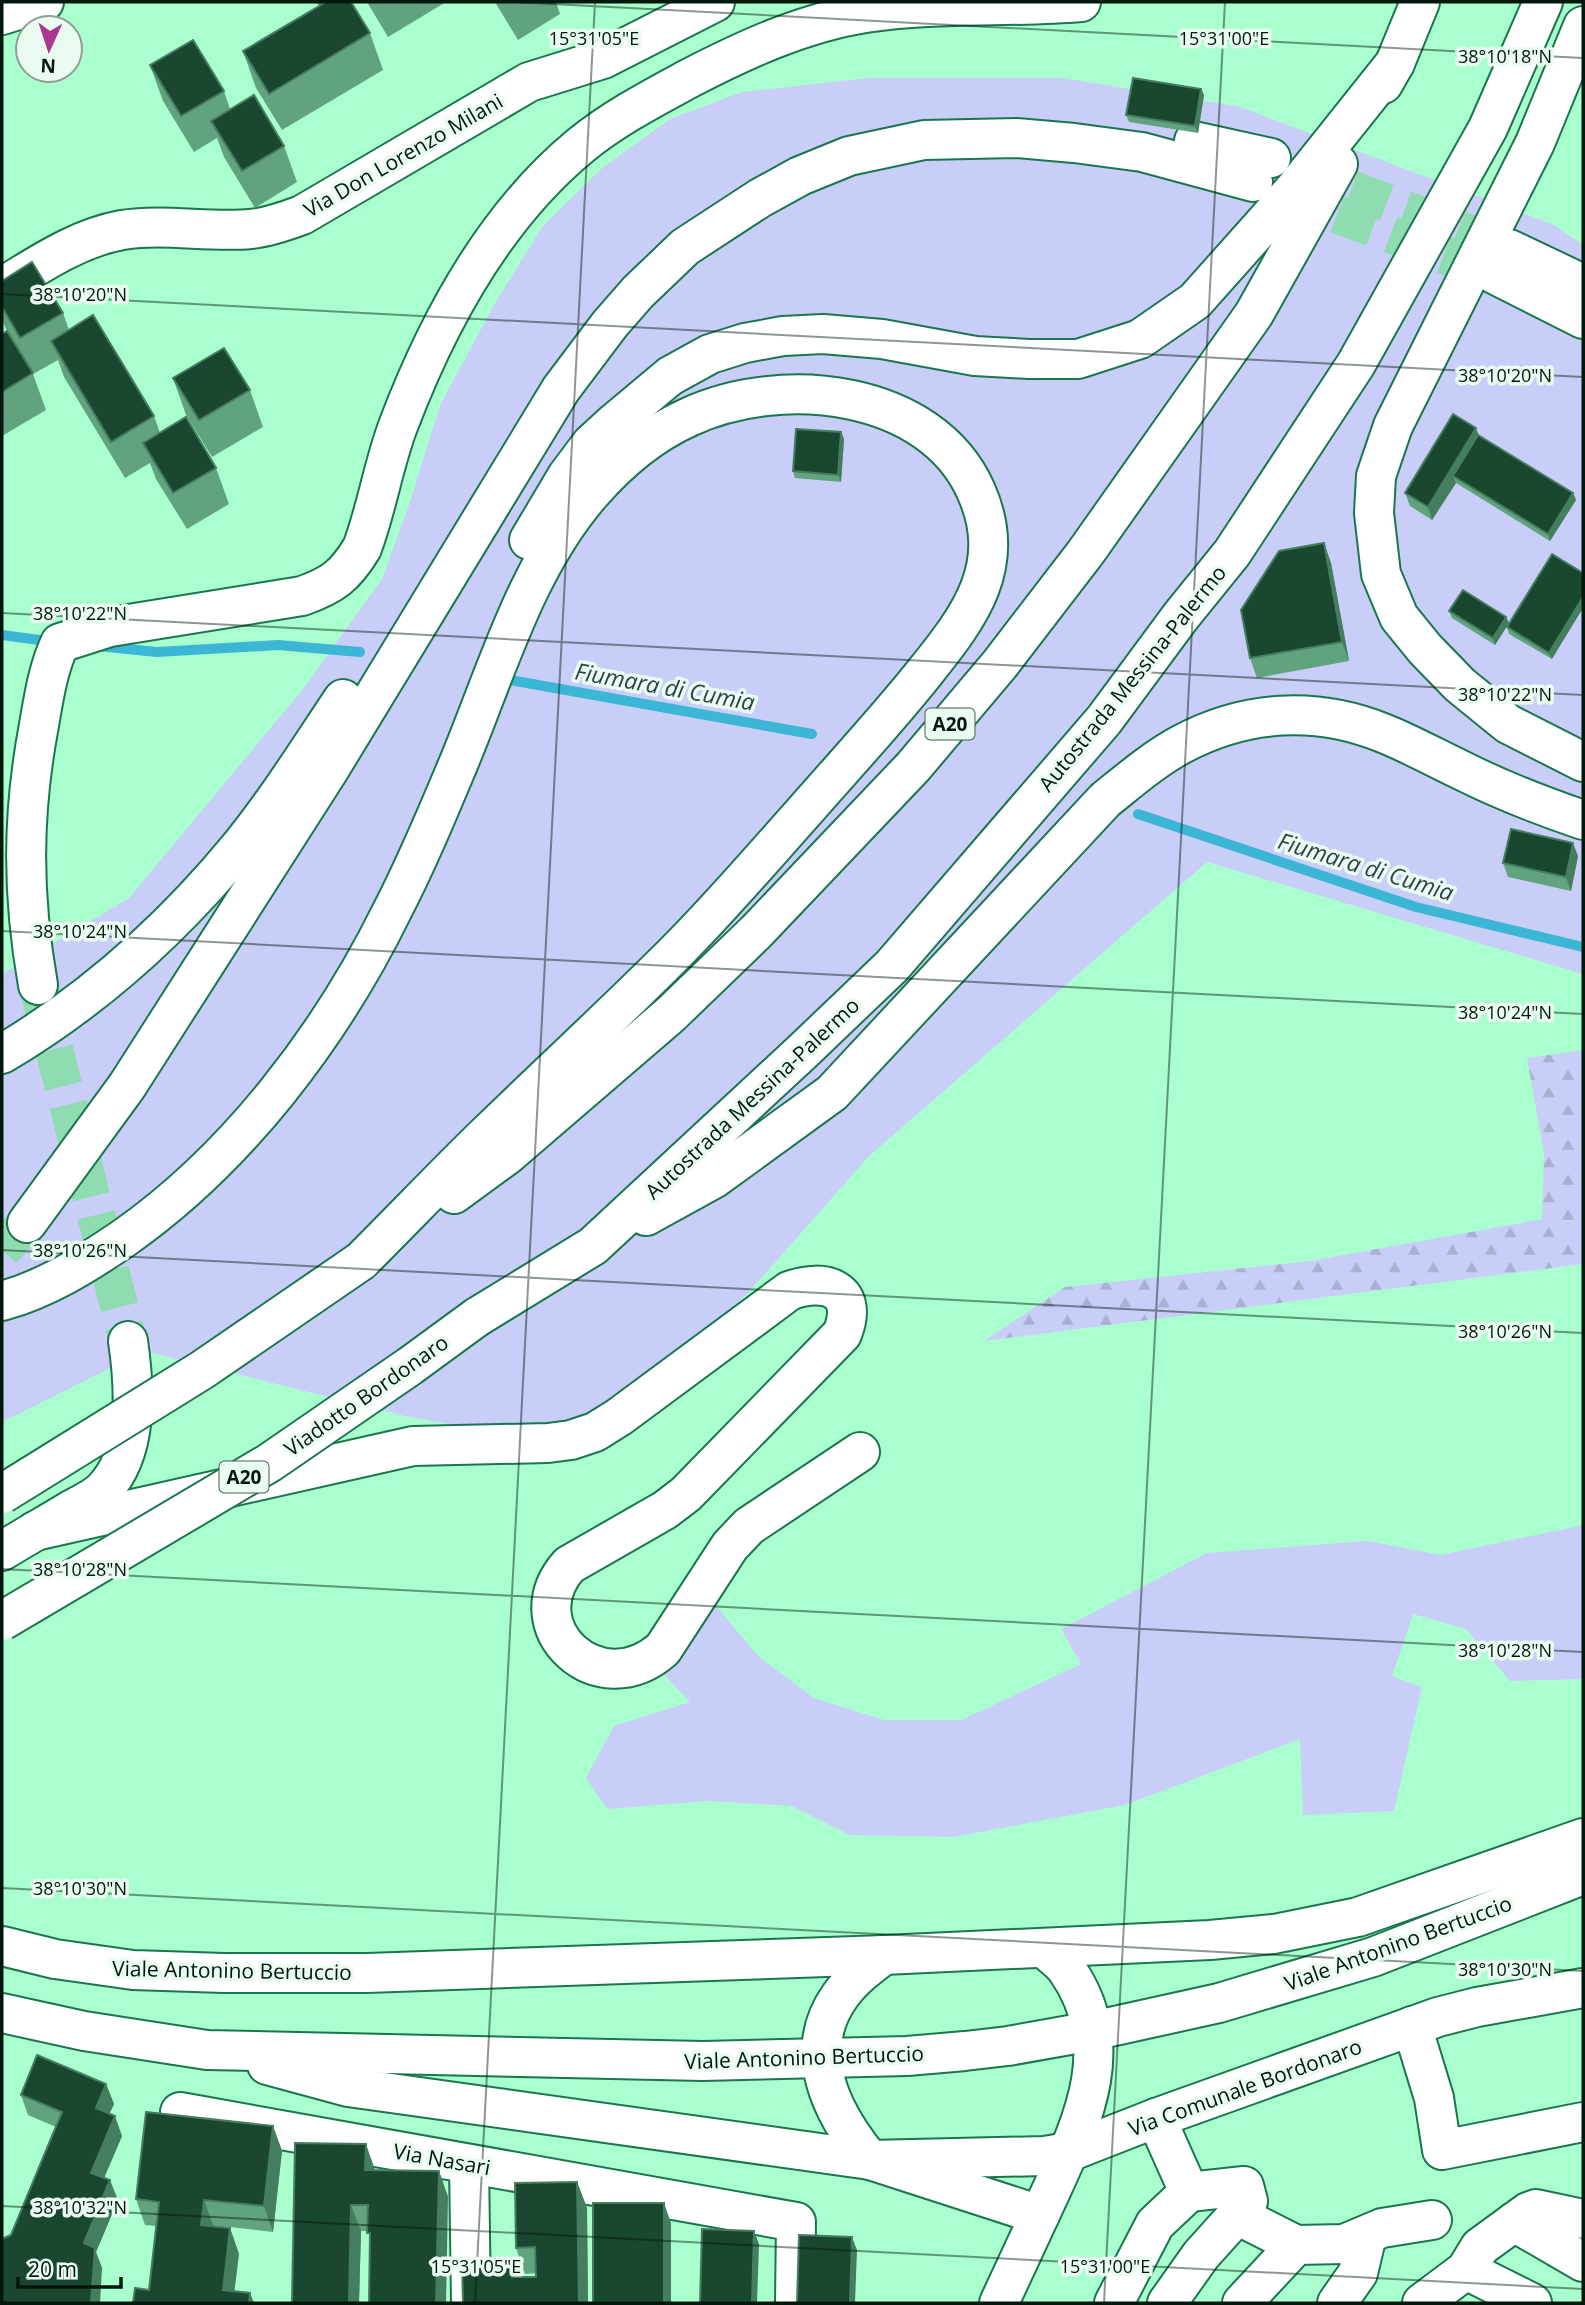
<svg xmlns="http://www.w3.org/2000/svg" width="1585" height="2305" viewBox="0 0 1585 2305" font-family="'Open Sans',sans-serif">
<defs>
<pattern id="forest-firs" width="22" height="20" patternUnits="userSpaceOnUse" patternTransform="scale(1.75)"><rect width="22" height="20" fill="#c8cef7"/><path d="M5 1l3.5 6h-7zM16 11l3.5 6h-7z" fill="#aab0d2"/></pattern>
</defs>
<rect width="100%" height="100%" fill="#a9ffce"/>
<!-- grass -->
<g fill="#c8cef7">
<path d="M868 78H1063L1237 106 1552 224 1583 245V974L1207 862 868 1157 749 1292 651 1383 560 1429 471 1428 405 1416 145 1351 2 1422V974L129 898 303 689 382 579 409 505 440 405 495 303 542 227 602 168 670 119 742 92Z"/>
<path d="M1583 1525V1679L1510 1681 1466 1629 1413 1614 1392 1676 1422 1687 1394 1811 1303 1815 1300 1739 1125 1805 953 1837 850 1835 792 1806 707 1801 607 1809 586 1778 614 1726 690 1702 662 1673 716 1606 759 1657 814 1698 884 1720H961L1081 1664 1061 1629 1207 1553 1368 1541 1441 1555Z"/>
</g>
<!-- forest -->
<path fill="url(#forest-firs)" d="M1583 1050V1264L984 1341 1065 1287 1310 1261 1542 1219 1544 1154 1527 1058Z"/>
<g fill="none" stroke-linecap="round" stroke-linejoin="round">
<!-- stream -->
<g stroke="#3bb6d5" stroke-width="10">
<path d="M2 635 54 642"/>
<path d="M98 646 157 652 278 645 360 652"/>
<path d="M510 680 812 734"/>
<path d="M1138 814 1416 907 1583 947"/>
</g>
<!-- minor-tunnel -->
<path stroke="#90dcb1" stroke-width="38" stroke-dasharray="38 19" stroke-linecap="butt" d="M40 994 128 1341"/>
<!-- highway-tunnel -->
<g stroke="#90dcb1" stroke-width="38" stroke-dasharray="38 19" stroke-linecap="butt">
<path d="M1298 169 1509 249"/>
<path d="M1284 194 1494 274"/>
<path d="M2 1250 27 1223"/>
</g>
<defs>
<g id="minor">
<path d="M2 15 44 2"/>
<path d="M2 287C40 264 78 238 122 230 165 223 208 233 251 229 269 227 286 221 302 215L529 82 603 59 715 2"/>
<path d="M38 985C22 894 22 815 39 725 44 696 48 669 60 643L110 627 302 596C333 585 345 576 362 548 377 508 383 466 398 426 437 323 494 217 580 146 613 119 651 99 688 79 744 50 802 23 865 13 935 2 1010 8 1081 2"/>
<path d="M35 1531 413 1446 548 1443 571 1440 595 1432 619 1417 789 1291C826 1277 860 1290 842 1334L686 1494 665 1510 569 1565C514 1627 599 1706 663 1649L730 1546 749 1526 860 1452"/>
<path d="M2 1551C25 1537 48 1524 71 1510 82 1504 95 1498 103 1490 139 1453 135 1389 128 1341"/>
<path d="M2 1946 55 1959 133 1970 224 1973H367L884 1955 1210 1940 1274 1934 1358 1917 1583 1838"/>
<path d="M884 1955C868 1967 852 1979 840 1996 800 2052 832 2114 870 2160L1040 2215"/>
<path d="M2 2013 84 2031 207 2050 703 2061 907 2056 965 2051 1008 2046 1092 2031 1219 2003 1373 1957 1583 1875"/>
<path d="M1412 2026 1434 2098 1442 2150 1583 2122"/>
<path d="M267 2065 348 2087 870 2160 1044 2156 1069 2152 1156 2118 1438 2017 1477 2007 1583 1988"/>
<path d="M180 2112 796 2222 795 2303"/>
<path d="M469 2164 471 2303"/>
<path d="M1189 2192 1244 2186 1248 2201 1237 2215 1296 2245 1344 2244 1382 2228 1432 2220"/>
<path d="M1514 2222 1583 2262"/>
<path d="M1466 2270 1532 2303"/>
<path d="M999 2303C1016 2266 1033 2229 1051 2191 1084 2119 1119 2044 1067 1970 1061 1961 1051 1955 1044 1948"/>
<path d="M1114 2303 1155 2224 1189 2192 1156 2118"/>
<path d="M1167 2303 1201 2255 1237 2215"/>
<path d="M1242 2303 1296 2245"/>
<path d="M1337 2303 1358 2273 1367 2235"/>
<path d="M1422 2303 1466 2270 1480 2247 1528 2212 1536 2209 1583 2219"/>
</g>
<g id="highway">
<path d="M1583 26 1535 143 1393 426 1376 476 1374 513 1381 574 1399 617 1425 649 1460 685 1508 724 1583 762"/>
<path d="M1383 84 1395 63 1420 2"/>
<path d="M1194 141 1271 158"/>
<path d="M1509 249 1583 284"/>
<path d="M1494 274 1583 319"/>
<path d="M529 540 567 476 591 444 615 422 670 376 710 354 745 343 783 336 823 334 882 339 975 356 1029 359H1078L1140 339 1195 301 1293 191 1395 63"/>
<path d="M2 1054C93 1000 175 926 242 844 279 798 310 748 343 699"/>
<path d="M454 1194 506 1156 671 1014 756 932 913 767 1000 664 1086 552 1254 314 1338 164"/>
<path d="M646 1216 715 1178 832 1093 1105 800C1130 780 1154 759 1182 744 1246 710 1316 706 1383 733 1411 744 1437 759 1465 772 1503 791 1542 806 1583 820"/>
<path d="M27 1223 127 1086 329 770 561 389 610 324 638 292 685 247 760 198 800 176 849 156 924 140 1016 138 1074 143 1142 152 1253 182"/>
<path d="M2 1301C46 1289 86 1264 124 1238 238 1158 331 1035 392 911 417 863 438 812 459 762 497 671 525 569 591 493 619 461 651 434 689 417 781 374 931 389 976 491 1009 565 970 616 925 672 886 721 843 767 802 814 760 861 719 909 675 953 613 1015 548 1075 485 1136 443 1177 403 1219 361 1261"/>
<path d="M477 1317 593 1246 802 1052 892 966 1104 720 1181 616 1232 553 1356 364 1488 128 1543 2"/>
</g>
</defs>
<!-- minor casing -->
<use href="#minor" stroke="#19764d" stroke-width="42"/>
<!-- highway casing -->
<use href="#highway" stroke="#19764d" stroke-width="42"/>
<!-- minor -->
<use href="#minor" stroke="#fff" stroke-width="38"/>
<!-- highway -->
<use href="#highway" stroke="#fff" stroke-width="38"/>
<defs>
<g id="highway-bridge">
<path d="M2 1494 202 1370 361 1261"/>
<path d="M2 1621 269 1463 410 1366 477 1317"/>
</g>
</defs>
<!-- highway-bridge casing -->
<use href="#highway-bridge" stroke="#19764d" stroke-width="42" stroke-linecap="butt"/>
<!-- highway-bridge -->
<use href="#highway-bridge" stroke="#fff" stroke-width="38"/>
</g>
<!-- wall -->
<g fill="#62a37f">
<path d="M316 2H326L319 6Z"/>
<path d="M367 2H446L388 37Z"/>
<path d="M495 2H556L560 14 518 40Z"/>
<path d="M370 33 383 70 282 130 256 88 243 51Z"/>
<path d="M150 65 224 91 230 109 284 146 297 182 255 208 224 157 217 138 194 152 163 101Z"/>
<path d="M1201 89 1204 95 1198 133 1129 122 1126 115Z"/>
<path d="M2 281 63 313 69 330 154 416 160 433 216 468 229 504 187 529 156 479 150 463 125 478 64 377 58 360 33 374 46 410 2 436V334L7 331 2 320Z"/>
<path d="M173 378 250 390 263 427 212 457 186 415Z"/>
<path d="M1476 428 1478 435 1573 493 1576 500 1550 541 1456 483 1432 520 1410 506 1405 493Z"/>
<path d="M841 432 844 439 841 482 795 478 793 471Z"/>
<path d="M1324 543 1331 563 1349 661 1257 678 1250 658Z"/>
<path d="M1552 554V659L1509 634 1507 627Z"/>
<path d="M1449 611 1506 617 1509 623 1495 645 1452 618Z"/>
<path d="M1578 856 1571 891 1508 877 1503 863Z"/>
<path d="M106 2084 114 2104 109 2114 122 2136 104 2178 118 2200 96 2252 102 2268 11 2235 56 2127 28 2115 21 2095Z"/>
<path d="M273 2126 282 2151 273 2232 213 2225 230 2228 239 2254 149 2290 157 2226 145 2225 136 2199Z"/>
<path d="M295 2143 375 2170 439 2171 448 2197 370 2240 368 2231H361L359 2303H292Z"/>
<path d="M577 2182 587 2208 588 2303H463L517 2277H536V2273L525 2274 516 2248Z"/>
</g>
<!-- shaded-wall -->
<g fill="#457e5f">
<path d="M1201 89 1204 95 1198 133 1195 126Z"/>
<path d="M1476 428 1481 442 1453 476 1456 483 1432 520 1428 507Z"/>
<path d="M841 432 844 439 841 482 838 475Z"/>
<path d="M1573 493 1576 500 1550 541 1548 534Z"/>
<path d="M1324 543 1331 563 1349 661 1342 642Z"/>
<path d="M1583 597V608L1552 659 1549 653Z"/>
<path d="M1506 617 1509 623 1495 645 1493 638Z"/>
<path d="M1573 843 1578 856 1571 891 1566 877Z"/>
<path d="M106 2084 114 2104 103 2128 96 2108Z"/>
<path d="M115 2116 122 2136 98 2192 91 2173Z"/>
<path d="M273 2126 282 2151 273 2232 264 2206Z"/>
<path d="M366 2144 375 2170H365Z"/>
<path d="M439 2171 448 2197 446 2303H436Z"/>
<path d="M110 2180 118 2200 96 2252 102 2268 100 2303H91L84 2243Z"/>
<path d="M577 2182 587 2208 588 2303H579Z"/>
<path d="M204 2200 213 2225 210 2250 201 2225Z"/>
<path d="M664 2203 671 2223V2303H664Z"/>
<path d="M351 2205 361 2231 359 2303H349Z"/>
<path d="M230 2228 239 2254 233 2303 223 2290Z"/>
<path d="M754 2231 759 2244 757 2303H752Z"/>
<path d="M852 2237 857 2250 855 2303H850Z"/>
<path d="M511 2260 520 2286 512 2277Z"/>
<path d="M250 2293 254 2303H249Z"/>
</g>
<!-- building -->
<g fill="#1a4730" stroke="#457e5f" stroke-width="2">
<path d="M326 2H351L370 33 269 94 243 51Z"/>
<path d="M193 40 224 91 181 116 150 65Z"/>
<path d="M1133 78 1201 89 1195 126 1126 115Z"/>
<path d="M254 95 284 146 242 171 211 121Z"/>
<path d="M32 262 63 313 20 338 2 307V281Z"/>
<path d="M93 315 154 416 111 442 51 341Z"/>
<path d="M7 331 33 373 2 392V334Z"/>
<path d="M224 348 250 390 199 420 173 378Z"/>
<path d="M1453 414 1476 428 1428 507 1405 493Z"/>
<path d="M186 417 216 468 173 493 143 443Z"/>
<path d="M796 429 841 432 838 475 793 471Z"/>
<path d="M1478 435 1573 493 1548 534 1453 476Z"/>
<path d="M1324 543 1342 642 1250 658 1241 610 1279 551Z"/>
<path d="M1552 554 1583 573V597L1549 653 1507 627Z"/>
<path d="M1463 590 1506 617 1493 638 1449 611Z"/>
<path d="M1511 829 1573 843 1566 877 1503 863Z"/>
<path d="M37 2055 106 2084 96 2108 115 2116 91 2173 110 2180 84 2243 95 2248 91 2303H2V2239L11 2235 62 2112 21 2095Z"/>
<path d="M146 2112 273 2126 264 2206 204 2200 201 2225 230 2228 223 2290 250 2293 249 2303H133L135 2288 149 2290 159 2202 136 2199Z"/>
<path d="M295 2143 366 2144 365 2170 439 2171 436 2303H369L370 2233H367L368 2205H351L349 2303H292Z"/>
<path d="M577 2182 579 2303H463L462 2261 511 2260 512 2277H536L535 2247 516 2248 515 2183Z"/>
<rect x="593" y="2203" width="71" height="100"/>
<path d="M702 2229 754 2231 752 2303H700Z"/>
<path d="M799 2235 852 2237 850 2303H797Z"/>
</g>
<!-- ticks -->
<path fill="none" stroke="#00180b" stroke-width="2" stroke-opacity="0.45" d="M514 2 1583 58M2 294 1583 377M2 613 1583 695M2 931 1583 1014M2 1250 1583 1333M2 1569 1583 1652M2 1888 1583 1971M2 2206 1583 2289M475 2303 595 2M1104 2303 1225 2"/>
<g text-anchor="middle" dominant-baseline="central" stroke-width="7" stroke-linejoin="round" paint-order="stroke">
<!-- shield labels -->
<g fill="#eafbf0" stroke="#465c50" stroke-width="2">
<rect x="925.5" y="708.5" width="49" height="31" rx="5"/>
<rect x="219.5" y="1461.5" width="49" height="31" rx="5"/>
</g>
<g font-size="19" font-weight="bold" fill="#00180b">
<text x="950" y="724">A20</text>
<text x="244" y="1477">A20</text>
</g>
<!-- street labels -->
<g font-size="21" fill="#00180b" stroke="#eafbf0">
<text transform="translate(403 155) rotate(-30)">Via Don Lorenzo Milani</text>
<text transform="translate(1132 678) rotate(-51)">Autostrada Messina-Palermo</text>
<text transform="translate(752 1098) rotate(-43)">Autostrada Messina-Palermo</text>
<text transform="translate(366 1395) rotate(-35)">Viadotto Bordonaro</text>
<text transform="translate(1398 1943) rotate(-20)">Viale Antonino Bertuccio</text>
<text transform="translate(232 1970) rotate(1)">Viale Antonino Bertuccio</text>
<text transform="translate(804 2057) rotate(-2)">Viale Antonino Bertuccio</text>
<text transform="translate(1245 2087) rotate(-20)">Via Comunale Bordonaro</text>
<text transform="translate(442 2159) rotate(10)">Via Nasari</text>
</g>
<!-- water labels -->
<g font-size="23" font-style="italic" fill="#2a444b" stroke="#eafbf0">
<text transform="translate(665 686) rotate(10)">Fiumara di Cumia</text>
<text transform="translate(1366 866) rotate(17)">Fiumara di Cumia</text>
</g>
</g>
<g font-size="18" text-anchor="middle" fill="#00180b" stroke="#eafbf0" stroke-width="7" stroke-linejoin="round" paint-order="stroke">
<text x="594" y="45">15°31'05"E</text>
<text x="1224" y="45">15°31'00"E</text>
<text x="1505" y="63">38°10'18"N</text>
<text x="80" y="301">38°10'20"N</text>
<text x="1505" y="382">38°10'20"N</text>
<text x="80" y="620">38°10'22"N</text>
<text x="1505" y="701">38°10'22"N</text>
<text x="80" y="938">38°10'24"N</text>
<text x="1505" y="1019">38°10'24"N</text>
<text x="80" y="1257">38°10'26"N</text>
<text x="1505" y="1338">38°10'26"N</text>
<text x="80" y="1576">38°10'28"N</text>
<text x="1505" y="1657">38°10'28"N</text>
<text x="80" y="1895">38°10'30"N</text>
<text x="1505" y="1976">38°10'30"N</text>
<text x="80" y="2214">38°10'32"N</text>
<text x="476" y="2273">15°31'05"E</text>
<text x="1105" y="2273">15°31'00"E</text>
</g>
<!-- border -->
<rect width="1585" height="2305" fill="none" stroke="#00180b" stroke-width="7"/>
<!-- north arrow -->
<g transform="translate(49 49) rotate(183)"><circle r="33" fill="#eafbf0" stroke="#8ca094" stroke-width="2"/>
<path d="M0-5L12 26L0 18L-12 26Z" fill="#ab3790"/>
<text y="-10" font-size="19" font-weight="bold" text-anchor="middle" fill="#00180b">N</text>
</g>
<!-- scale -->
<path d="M18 2277v10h103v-10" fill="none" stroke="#00180b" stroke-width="3.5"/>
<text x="28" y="2277" font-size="21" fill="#00180b" stroke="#eafbf0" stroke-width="5" paint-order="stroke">20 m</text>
</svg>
